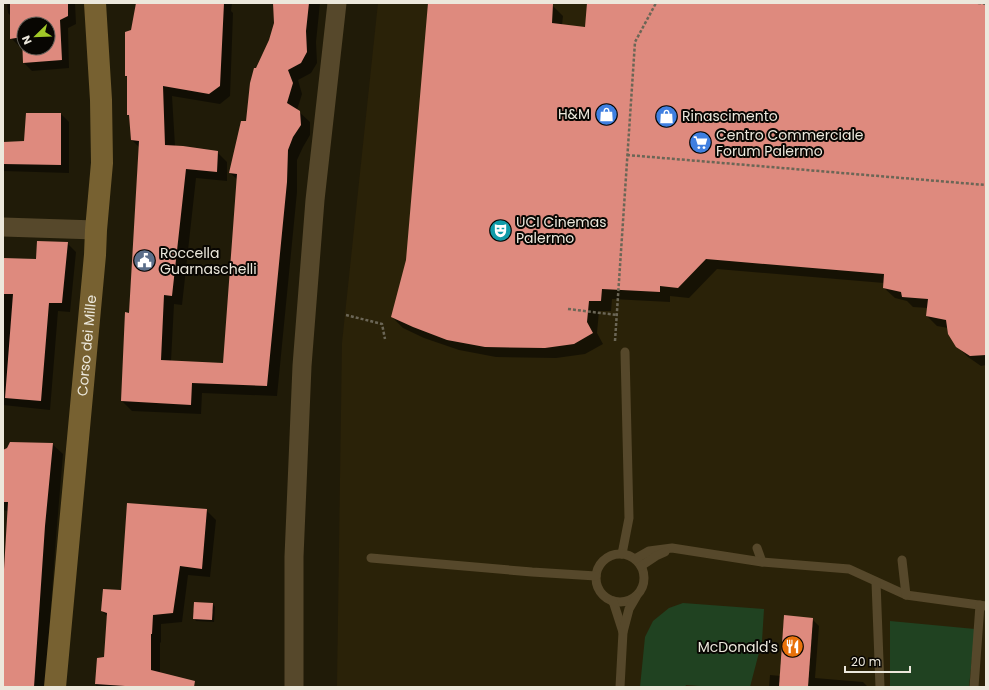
<svg xmlns="http://www.w3.org/2000/svg" width="989" height="690" viewBox="0 0 989 690" font-family="Poppins,sans-serif">
<rect width="100%" height="100%" fill="#201b08"/>
<!-- built -->
<path fill="#2a2208" d="M378 3H986V687H337L342 343Z"/>
<!-- green -->
<g fill="#204221">
<path d="M683 603 764 609 762 641 750 687H713L686 685 685 687H640L645 637 653 621 669 608Z"/>
<path d="M890 621 975 629 969 687H890Z"/>
</g>
<!-- shadow -->
<g fill="#0007" fill-rule="evenodd">
<path d="M7 3H75L76 24 68 28 69 68 32 71 24 63 23 46H19L11 38V16L8 13ZM24 24H48V48H24Z"/>
<path d="M137 3H232L231 11 233 13 230 96 220 104 172 96 175 146 217 152 227 162V181L196 178 182 305 174 304 171 361 224 364 238 180 230 173 247 122 257 69 270 40 276 23 274 3H320L316 42 317 63 311 73 298 80 302 94 297 110 310 122V135L303 147 297 160V192L277 396 202 393 201 414 132 411 122 401 130 314 139 147 132 140 130 117 128 115V78L126 76 131 30Z"/>
<path d="M429 3H527L552 5 563 16 562 25 586 28 588 3H986V365L981 366 968 357 957 346 948 328 937 326 927 316 928 308 913 307 907 301 895 298 884 288V283L717 269 689 298 670 296V302L612 299 611 311H599L597 333 603 344 585 354 556 358 496 357 459 350 424 338 403 328 392 317 407 260Z"/>
<path d="M61 114 69 122V173L3 171V143L25 142Z"/>
<path d="M67 243 76 252 70 312 58 311 50 410 3 405V259L36 260Z"/>
<path d="M52 444 63 454 56 537 45 687H3V604L8 511 3 510V451Z"/>
<path d="M206 510 216 520 210 577 188 575 182 622 161 624V643L160 642V673L177 687H96L98 659 105 658 108 617 102 611Z"/>
<path d="M213 604 215 607 214 622 196 621 194 618Z"/>
<path d="M812 619 819 626 815 678 863 682 868 687H769L770 675 781 676Z"/>
</g>
<!-- building -->
<g fill="#de8a7e" fill-rule="evenodd">
<path d="M10 3H68V16L60 20 62 60 23 63 22 37 10 39ZM24 24H48V48H24Z"/>
<path d="M136 3H224L220 86 209 94 163 86 165 145 183 146 218 151 217 172 186 169 172 296 164 295 161 360 223 363 237 174 229 173 241 121H246L250 83 254 68H256L269 40 274 23 273 3H309L306 31 307 52 301 63 288 70 293 83 287 103 300 111 301 125 293 137 288 150 287 182 267 386 192 383 191 405 121 401 125 312 129 313 139 141 131 140 129 115H127V76H125V32L131 30Z"/>
<path d="M428 3H537L553 4 552 23 585 27 587 3H986V355L970 356 956 347 948 334 946 320 926 316 928 299 902 297 901 292 883 288 884 274 706 259 678 288 660 286V292L602 289 601 301H589L587 322 593 333 574 344 545 348 485 347 447 340 413 327 391 317 406 260Z"/>
<path d="M26 113H61V165L3 164V142L24 141Z"/>
<path d="M37 241 68 242 62 303H49L41 401 5 398 13 294H3V258L36 259Z"/>
<path d="M10 442 53 443 45 526 34 687H3V586L8 502H3V450L7 448Z"/>
<path d="M127 503 207 509 202 569 180 566 173 613 153 615 152 634H151V670L195 681 194 687H140L95 684 97 658 104 657 107 613 101 611 103 589 121 590Z"/>
<path d="M194 602 213 603 212 620 193 619Z"/>
<path d="M784 615 813 618 808 687H779Z"/>
</g>
<g fill="none" stroke-linecap="round" stroke-linejoin="round">
<!-- path -->
<g stroke="#6b6656" stroke-width="2.5" stroke-dasharray="3 2" stroke-linecap="butt">
<path d="M978 3 986 4"/>
<path d="M627 155 986 185"/>
<path d="M568 309 617 315"/>
<path d="M346 315 382 324 385 339"/>
<path d="M615 341 635 42 656 3"/>
</g>
<!-- lane -->
<g stroke="#56482b" stroke-width="9">
<path d="M757 548 762 562"/>
<path d="M622 554 629 518 625 352"/>
<circle cx="620" cy="578" r="24"/>
<path d="M371 558 532 572 596 576"/>
<path d="M635 559 649 551 672 548 762 562 849 569 906 595 986 606"/>
<path d="M902 560 906 595"/>
<path d="M641 566 656 556 665 552"/>
<path d="M876 582 880 687"/>
<path d="M613 601 623 632"/>
<path d="M620 687 623 632 629 609 636 597"/>
<path d="M974 687 980 605"/>
</g>
<!-- street -->
<g stroke="#56482b" stroke-width="19">
<path d="M3 227 96 230"/>
<path d="M294 687V557L302 366 315 200 337 3"/>
</g>
<!-- secondary -->
<path stroke="#776131" stroke-width="22" id="s1" d="M55 687 95 255 96 230 102 163 101 100 95 3"/>
</g>
<!-- icons -->
<defs>
<symbol id="shop-disc" viewBox="-11 -11 22 22"><circle r="9.5" fill="#3f7fe0" stroke="#080602"/><path d="M-5-2.5h2.3a2.7 3.5 0 0 1 5.4 0H5L5.5 6h-11ZM-1.5-2.5h3a1.5 2.3 0 0 0-3 0Z" fill="#fff"/></symbol>
<symbol id="supermarket-disc" viewBox="-11 -11 22 22"><circle r="9.5" fill="#3f7fe0" stroke="#080602"/><path d="M-6-5.5h2.5l.6 2H6L4.5 2H-2.5L-4.4-4H-6ZM-1.5 3.2a1.3 1.3 0 1 0 .1 0ZM3 3.2a1.3 1.3 0 1 0 .1 0Z" fill="#fff"/></symbol>
<symbol id="theatre-disc" viewBox="-11 -11 22 22"><circle r="9.5" fill="#0f9aa8" stroke="#080602"/><path d="M-5-5.5Q0-4 5-5.5V0Q5 5 0 6Q-5 5-5 0ZM-3.3-2.5H-1v1.5H-3.3ZM1-2.5H3.3v1.5H1ZM-2.8 1Q0 5.5 2.8 1Z" fill="#fff"/></symbol>
<symbol id="civic-disc" viewBox="-11 -11 22 22"><circle r="9.5" fill="#5c6f8a" stroke="#080602"/><path d="M-.6-6.5H3V-4.5H.6V-3L4-1V1h2V6H-6V1h2V-1L-.6-3ZM-1.2 2.5V6h2.4V2.5Z" fill="#fff"/></symbol>
<symbol id="restaurant-disc" viewBox="-11 -11 22 22"><circle r="9.5" fill="#e8710a" stroke="#080602"/><path d="M-5-6h1v4h1v-4h1v4h1v-4h1v5L-1.5 .5V6h-2V.5L-5-1ZM5-6V6H3V1.5H1.5Q1.5-4 5-6Z" fill="#fff"/></symbol>
</defs>
<g fill-rule="evenodd">
<use href="#shop-disc" x="594" y="102" width="25" height="25"/>
<use href="#shop-disc" x="654" y="104" width="25" height="25"/>
<use href="#supermarket-disc" x="688" y="130" width="25" height="25"/>
<use href="#theatre-disc" x="488" y="218" width="25" height="25"/>
<use href="#civic-disc" x="132" y="248" width="25" height="25"/>
<use href="#restaurant-disc" x="780" y="634" width="25" height="25"/>
</g>
<g text-anchor="middle" dominant-baseline="central" stroke-width="4" stroke-linejoin="round" paint-order="stroke">
<!-- poi labels -->
<g font-size="14" fill="#ece8dc" stroke="#080602" text-anchor="start">
<text x="590" y="114" text-anchor="end">H&amp;M</text>
<text x="682" y="116">Rinascimento</text>
<text x="716" y="135">Centro Commerciale<tspan x="716" dy="16">Forum Palermo</tspan></text>
<text x="516" y="222">UCI Cinemas<tspan x="516" dy="16">Palermo</tspan></text>
<text x="160" y="253">Roccella<tspan x="160" dy="16">Guarnaschelli</tspan></text>
<text x="778" y="647" text-anchor="end">McDonald's</text>
</g>
<!-- street labels -->
<g font-size="14" fill="#ece8dc" stroke="#080602">
<text stroke="none"><textPath href="#s1" startOffset="343">Corso dei Mille</textPath></text>
</g>
</g>
<!-- border -->
<rect width="989" height="690" fill="none" stroke="#ece8dc" stroke-width="8"/>
<!-- north arrow -->
<g transform="translate(36 36) rotate(247)"><circle r="19" fill="#080602" stroke="#636059"/>
<path d="M0-3L7 15L0 10L-7 15Z" fill="#a2c928"/>
<text y="-6" font-size="11" font-weight="bold" text-anchor="middle" fill="#ece8dc">N</text>
</g>
<!-- scale -->
<path d="M845 666v6h65v-6" fill="none" stroke="#ece8dc" stroke-width="2"/>
<text x="851" y="666" font-size="12" fill="#ece8dc" stroke="#080602" stroke-width="3" paint-order="stroke">20 m</text>
</svg>
